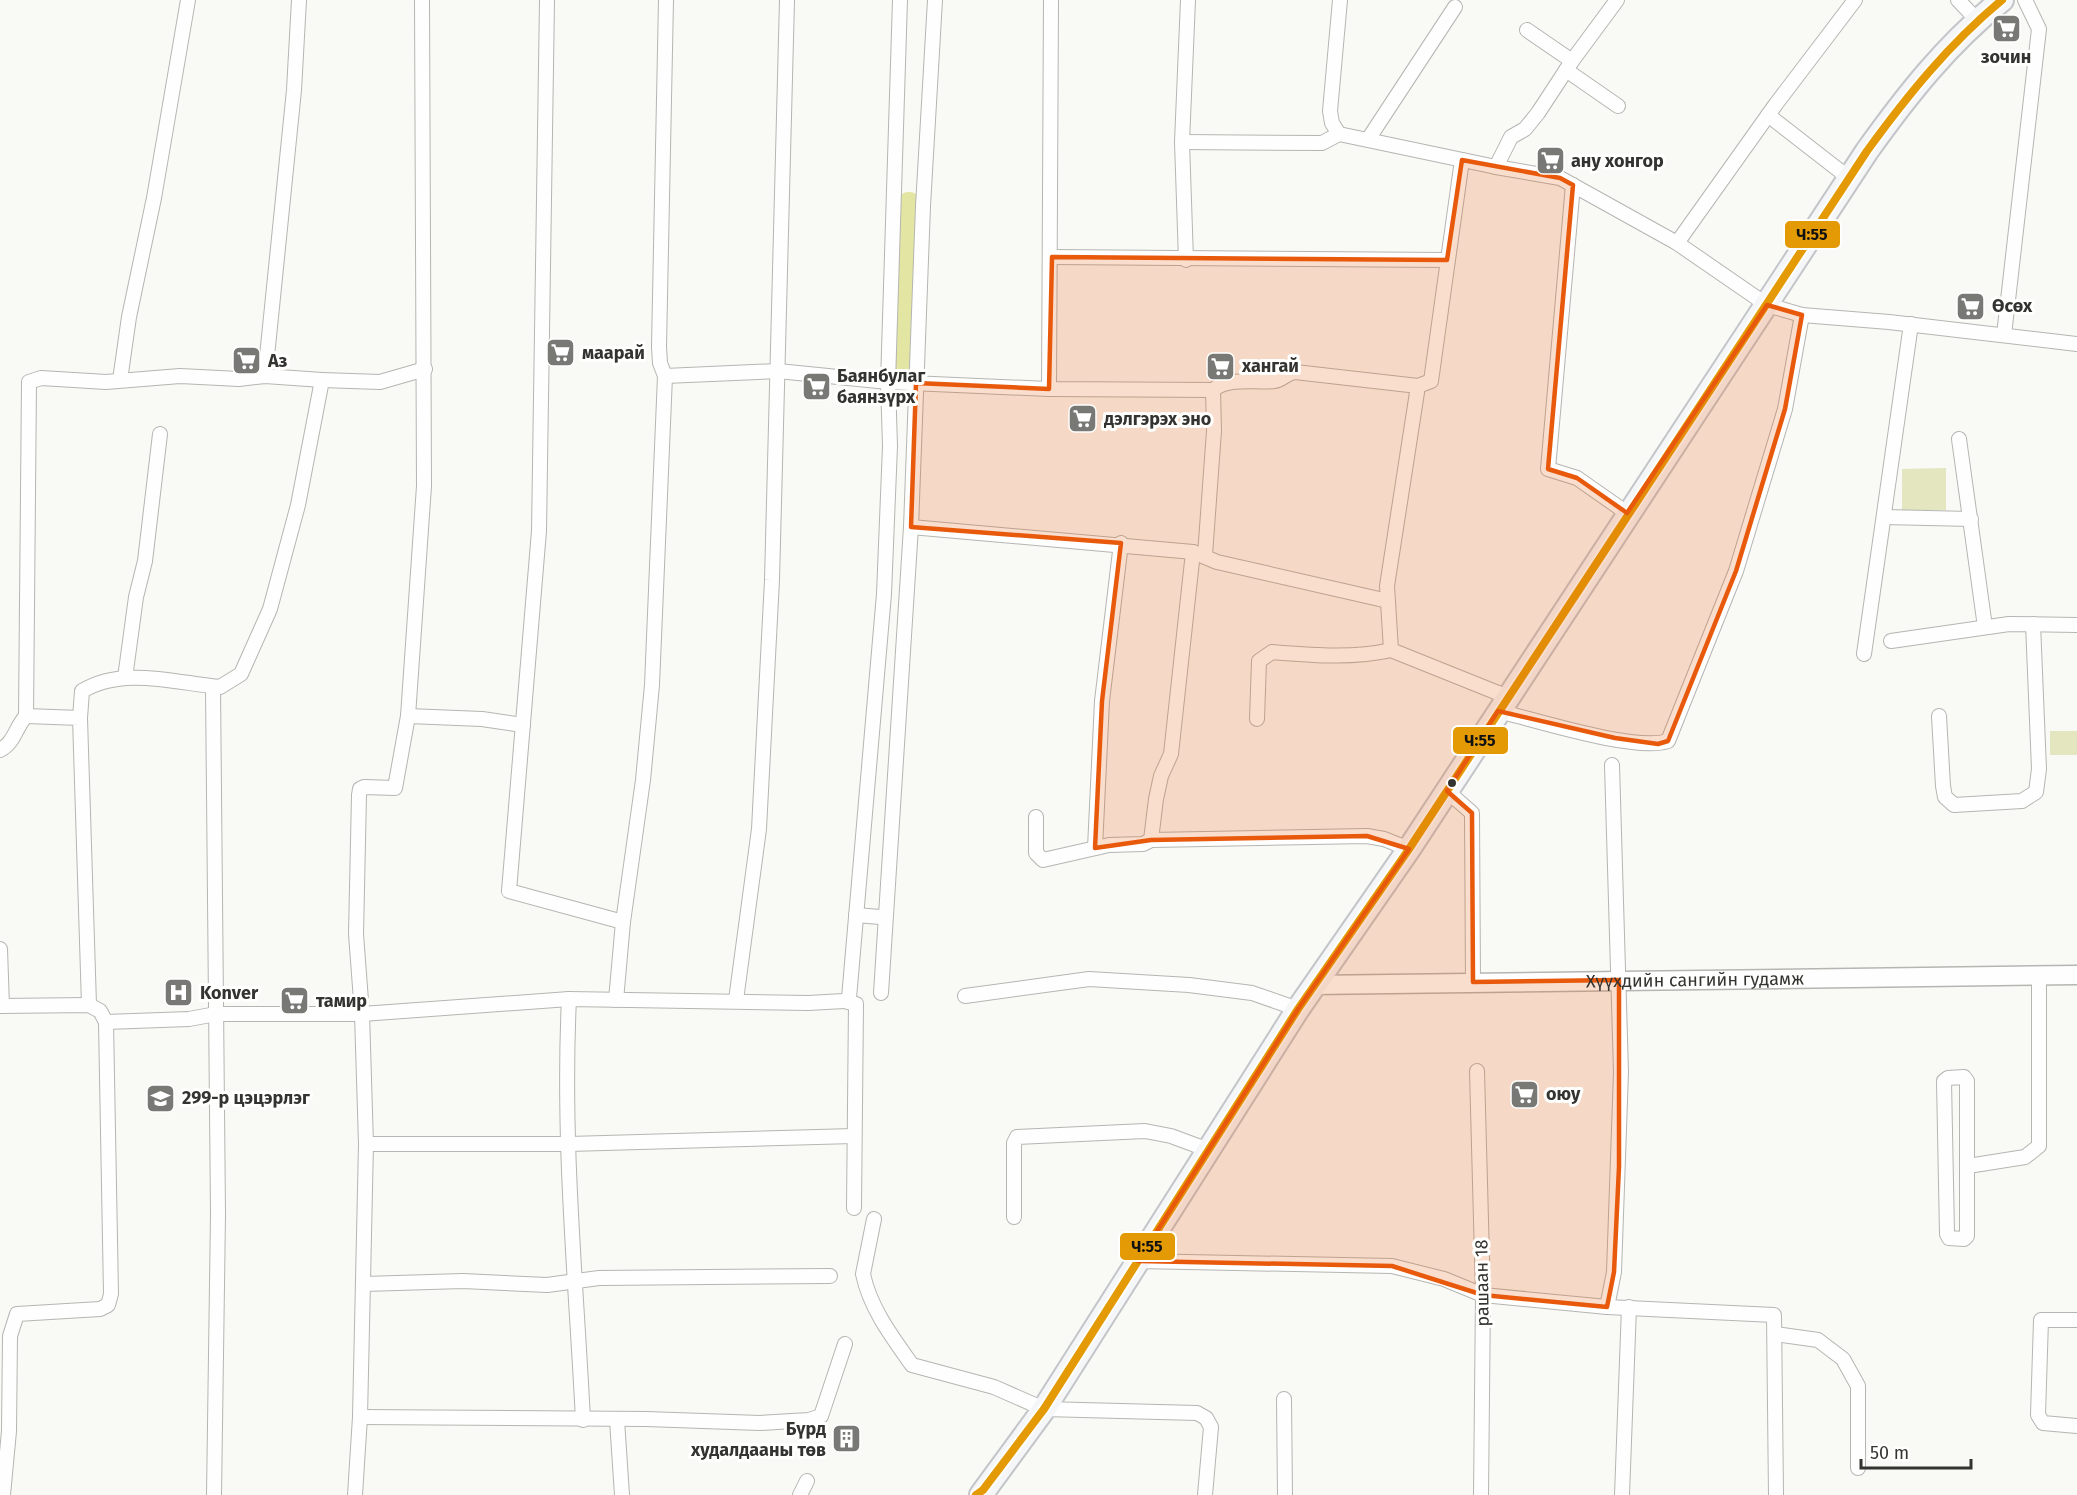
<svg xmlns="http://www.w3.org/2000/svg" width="2077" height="1495" viewBox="0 0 2077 1495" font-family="'Fira Sans',sans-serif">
<rect width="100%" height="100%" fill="#f9f9f5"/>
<!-- green -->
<g fill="#e4e6bf">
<path d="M1946 468V510H1902V469Z"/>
<rect x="2050" y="731" width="27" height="24"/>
</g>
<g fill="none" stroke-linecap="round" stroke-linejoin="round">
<!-- river -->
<path stroke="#e3e5a2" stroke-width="26" d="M902 370 909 205"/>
<defs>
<g id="minor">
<path d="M547 0 539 531 509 891 623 922"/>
<path d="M1958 0 1977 20"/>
<path d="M1527 30 1572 61"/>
<path d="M1566 70 1618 106"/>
<path d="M1768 115 1849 178"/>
<path d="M1339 134 1332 123 1330 111 1340 0"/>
<path d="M1369 138 1455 7"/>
<path d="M1182 142 1322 143 1339 134 1496 167 1560 178 1677 243 1767 305 1802 315 1889 322 2077 344"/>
<path d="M1462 160 1431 381 1418 386 1387 586 1391 650 1508 697"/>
<path d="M1496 167 1511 137 1525 129 1538 113 1572 61 1617 0"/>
<path d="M1573 185 1548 469 1577 478 1627 513"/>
<path d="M1677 243 1776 104 1855 0"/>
<path d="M1052 257 1447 260"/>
<path d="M1186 260 1182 142 1188 0"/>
<path d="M2004 335 2039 29 2025 0"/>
<path d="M265 376 294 90 299 0"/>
<path d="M665 376 778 371 888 382 1049 389 1213 390 1214 431 1205 555"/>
<path d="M120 380 129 317 154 198 188 0"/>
<path d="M1049 389 1051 0"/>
<path d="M1213 390C1227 377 1256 383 1274 381 1283 380 1286 373 1295 372L1418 386"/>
<path d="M1959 439 1985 627"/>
<path d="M1884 517 1971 519"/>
<path d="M911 527 1193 552 1217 562 1388 601"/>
<path d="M1891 641 2009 624 2077 625"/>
<path d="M1864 654 1911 324"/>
<path d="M125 678 136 597 145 561 160 434"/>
<path d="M213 687 218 1214 214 1495"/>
<path d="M1498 711C1536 720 1635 752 1668 741L1736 571 1785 409 1802 315"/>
<path d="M26 716 80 718 89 1005"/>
<path d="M408 716 482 719 523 725"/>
<path d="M1939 716 1943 786 1945 797 1954 805 2022 801 2036 792 2039 769 2033 624"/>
<path d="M80 718 82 691C123 666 176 683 220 687L241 674 270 609 298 505 322 380 380 382 425 369"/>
<path d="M1257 719 1259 661 1272 652C1310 655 1353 659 1391 650"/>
<path d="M0 750C15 742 15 728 26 716L29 382 41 378 106 382 180 376 239 379 265 376 322 380"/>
<path d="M1447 791 1472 813 1473 982"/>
<path d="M1036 817V853L1043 860 1109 845 1143 844 1151 840 1367 836 1384 839 1409 849"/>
<path d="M1151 840 1156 799 1161 776 1171 754 1193 552"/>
<path d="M1095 848 1102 701 1121 543"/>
<path d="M856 915 880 917 885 915"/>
<path d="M0 949 2 1006"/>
<path d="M881 993 911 527 923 206 935 0"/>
<path d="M965 996 1089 979 1189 985 1252 993 1298 1009"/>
<path d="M569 999C562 1140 576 1280 583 1420"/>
<path d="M616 1000 623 922 643 780 652 685 665 376 660 363 659 347 666 0"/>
<path d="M736 1000 759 829 772 580 787 0"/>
<path d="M844 1001 856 1004 854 1208"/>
<path d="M0 1006 89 1005 100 1011 106 1022 111 1294 108 1305 100 1309 17 1314 10 1336 9 1431 3 1495"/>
<path d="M106 1022 189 1019 216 1014H362L569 999 808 1003 844 1001 849 998 884 594 890 446 888 382 900 0"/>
<path d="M1477 1071 1483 1295 1481 1495"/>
<path d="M1964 1077 1967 1081V1236L1964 1239 1949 1238 1947 1234 1944 1081 1948 1078Z"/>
<path d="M366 1144H569L854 1136"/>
<path d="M1968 1166 2025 1157 2039 1146V975"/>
<path d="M1014 1217V1143L1017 1137 1145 1131 1171 1136 1206 1149"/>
<path d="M874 1219 863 1274C870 1308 892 1337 912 1365L994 1387 1044 1409 1197 1413 1206 1418 1211 1427 1205 1495"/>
<path d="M1138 1261 1392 1266 1444 1279 1483 1295 1607 1307 1774 1315 1776 1495"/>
<path d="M364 1284 463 1281 547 1285 599 1278 830 1276"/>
<path d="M1607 1307 1614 1272 1621 1072 1612 765"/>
<path d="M2077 1320H2041L2038 1415 2043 1423 2077 1426"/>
<path d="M1775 1334 1818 1340 1843 1359 1858 1386V1468"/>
<path d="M1284 1399 1285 1495"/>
<path d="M360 1417 646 1419 760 1423 809 1420 821 1416 845 1344"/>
<path d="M617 1420 622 1495"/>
<path d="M355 1495 360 1417 366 1144 362 1014 356 934 359 795 360 789 364 787 395 788 408 716 424 486 422 0"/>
<path d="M800 1495 807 1481"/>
<path d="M1622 1495 1629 1307"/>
</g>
<g id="tertiary">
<path id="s1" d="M1313 985 2077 975"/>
</g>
<path id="primary" d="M981 1495 1044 1409 1298 1009 1409 849 1867 151C1907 95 1948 43 2002 0"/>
</defs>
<!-- minor casing -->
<use href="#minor" stroke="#b5b5b2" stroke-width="16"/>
<!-- tertiary casing -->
<use href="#tertiary" stroke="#b5b5b2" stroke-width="21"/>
<!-- primary casing -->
<use href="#primary" stroke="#c3c5c9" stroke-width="26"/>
<!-- minor -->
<use href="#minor" stroke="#fefefe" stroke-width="14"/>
<!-- tertiary -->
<use href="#tertiary" stroke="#fefefe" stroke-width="18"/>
<!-- primary -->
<use href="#primary" stroke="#f5f6f8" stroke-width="22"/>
<defs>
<path id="bus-1" d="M976 1495 983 1490 1044 1409 1298 1009 1409 849 1867 151C1907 96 1949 44 2002 0"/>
</defs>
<!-- bus-1 casing -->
<use href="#bus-1" stroke="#fffffe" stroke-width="12"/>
<!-- bus-1 -->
<use href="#bus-1" stroke="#e39a05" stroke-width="8"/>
</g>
<!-- marked area -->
<path fill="#e8590c" fill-opacity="0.2" stroke="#e8590c" stroke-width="4.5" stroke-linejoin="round" d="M1462 160 1560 178 1573 185 1548 469 1577 478 1627 513 1767 305 1802 315 1785 409 1736 571 1668 741 1658 744 1615 738 1498 711 1447 791 1472 813 1473 982 1619 980V1167L1614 1272 1607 1307 1483 1295 1392 1266 1138 1261 1298 1009 1409 849 1367 836 1151 840 1095 848 1102 701 1121 543 911 527 916 383 1049 389 1052 257 1447 260Z"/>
<!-- icons -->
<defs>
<symbol id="supermarket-square" viewBox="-11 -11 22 22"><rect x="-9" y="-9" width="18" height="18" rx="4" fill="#787875" stroke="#fffffe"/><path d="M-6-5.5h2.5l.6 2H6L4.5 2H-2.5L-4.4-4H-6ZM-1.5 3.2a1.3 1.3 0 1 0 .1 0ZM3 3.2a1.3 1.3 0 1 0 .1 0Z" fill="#fff"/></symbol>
<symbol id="hospital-square" viewBox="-11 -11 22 22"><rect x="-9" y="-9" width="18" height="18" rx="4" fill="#787875" stroke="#fffffe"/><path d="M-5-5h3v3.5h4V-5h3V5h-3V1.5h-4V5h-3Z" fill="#fff"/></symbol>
<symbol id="school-square" viewBox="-11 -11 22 22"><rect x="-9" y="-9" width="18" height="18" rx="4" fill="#787875" stroke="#fffffe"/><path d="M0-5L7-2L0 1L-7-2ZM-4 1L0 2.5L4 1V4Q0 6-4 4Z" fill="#fff"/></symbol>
<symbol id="building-square" viewBox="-11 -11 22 22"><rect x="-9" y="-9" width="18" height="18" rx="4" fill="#787875" stroke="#fffffe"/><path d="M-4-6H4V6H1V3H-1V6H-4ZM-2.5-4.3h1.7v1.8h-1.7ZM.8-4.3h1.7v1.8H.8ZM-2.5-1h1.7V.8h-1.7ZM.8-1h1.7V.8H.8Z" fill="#fff"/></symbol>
</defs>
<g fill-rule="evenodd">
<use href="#supermarket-square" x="1990" y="12" width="33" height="33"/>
<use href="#supermarket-square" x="1534" y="144" width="33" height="33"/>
<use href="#supermarket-square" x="1954" y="290" width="33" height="33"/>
<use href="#supermarket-square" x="544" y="336" width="33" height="33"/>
<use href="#supermarket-square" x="230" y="344" width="33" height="33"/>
<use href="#supermarket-square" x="1204" y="350" width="33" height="33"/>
<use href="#supermarket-square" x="800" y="370" width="33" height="33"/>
<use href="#supermarket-square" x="1066" y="402" width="33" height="33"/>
<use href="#hospital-square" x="162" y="976" width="33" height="33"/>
<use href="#supermarket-square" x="278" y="984" width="33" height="33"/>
<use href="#supermarket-square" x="1508" y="1078" width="33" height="33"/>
<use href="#school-square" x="144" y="1082" width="33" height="33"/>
<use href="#building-square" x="830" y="1422" width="33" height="33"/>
</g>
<!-- markers -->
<circle fill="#333330" stroke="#fffffe" stroke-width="2" cx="1452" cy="783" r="5"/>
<g text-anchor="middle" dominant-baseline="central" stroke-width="6" stroke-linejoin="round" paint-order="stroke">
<!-- poi labels -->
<g font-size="18" font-weight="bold" fill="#333330" stroke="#fffffe" text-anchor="start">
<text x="2006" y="57" text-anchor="middle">зочин</text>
<text x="1571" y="161">ану хонгор</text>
<text x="1992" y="306">Өсөх</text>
<text x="582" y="353">маарай</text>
<text x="268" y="361">Аз</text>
<text x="1242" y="366">хангай</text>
<text x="837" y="376">Баянбулаг<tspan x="837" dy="21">баянзүрх</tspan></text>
<text x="1104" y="419">дэлгэрэх эно</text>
<text x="200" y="993">Konver</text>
<text x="316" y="1001">тамир</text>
<text x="1546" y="1094">оюу</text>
<text x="182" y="1098">299-р цэцэрлэг</text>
<text x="826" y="1429" text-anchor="end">Бүрд<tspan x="826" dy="21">худалдааны төв</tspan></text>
</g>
<!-- street labels -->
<g font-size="18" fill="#333330" stroke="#fffffe">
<text stroke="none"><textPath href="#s1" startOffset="382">Хүүхдийн сангийн гудамж</textPath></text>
<text transform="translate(1482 1283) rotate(-91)">рашаан 18</text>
</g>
</g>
<g stroke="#fffffe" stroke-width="2">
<rect x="1784" y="220" width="57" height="29" rx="6" fill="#e39a05"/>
<rect x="1452" y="726" width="57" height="29" rx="6" fill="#e39a05"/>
<rect x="1119" y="1232" width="57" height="29" rx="6" fill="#e39a05"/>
</g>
<g font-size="16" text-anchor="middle" font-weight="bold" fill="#111">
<text x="1812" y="240">Ч:55</text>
<text x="1480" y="746">Ч:55</text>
<text x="1147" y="1252">Ч:55</text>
</g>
<!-- scale -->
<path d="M1861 1459v9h110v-9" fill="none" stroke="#333330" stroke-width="3"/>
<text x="1870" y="1459" font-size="18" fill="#333330" stroke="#fffffe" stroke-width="4.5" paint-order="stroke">50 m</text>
</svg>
